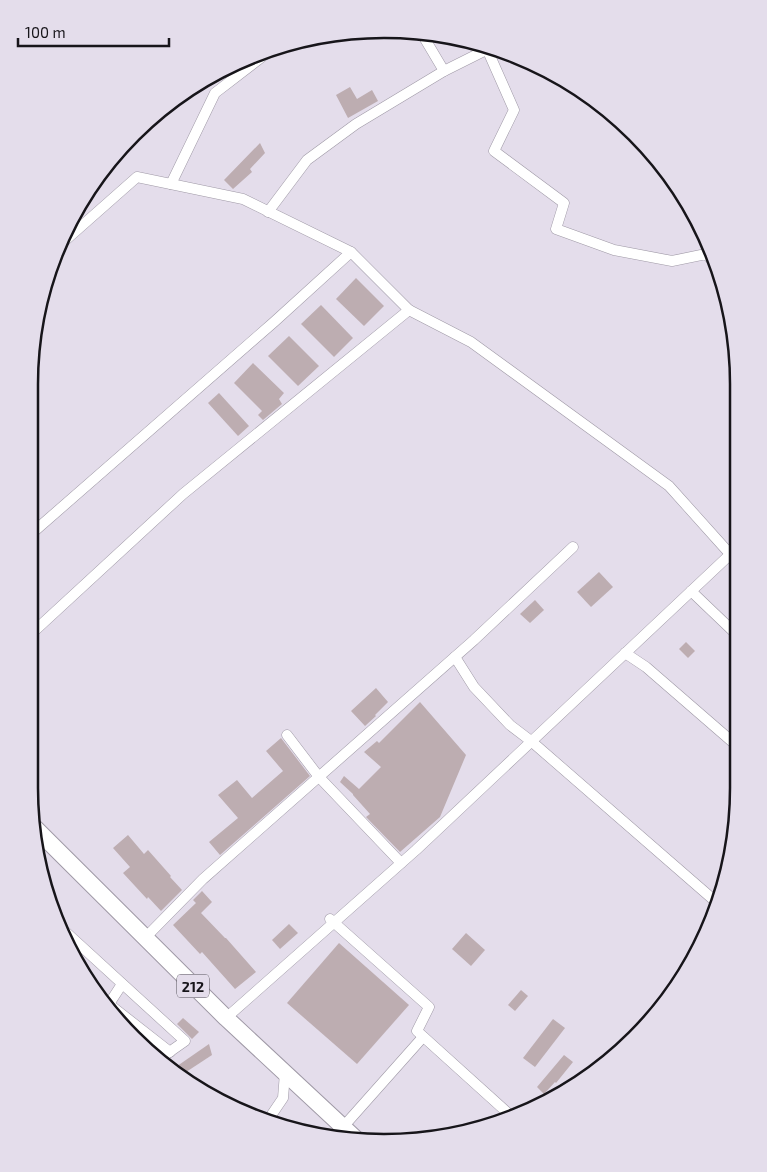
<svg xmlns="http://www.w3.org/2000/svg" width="767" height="1172" viewBox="0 0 767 1172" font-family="'Exo 2',sans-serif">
<rect width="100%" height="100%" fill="#e4ddeb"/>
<!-- building -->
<g fill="#bdadb1">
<path d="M350 87 357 99 372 90 378 101 348 118 336 95Z"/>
<path d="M260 143 265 153 250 169 252 172 233 189 224 180Z"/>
<path d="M356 278 384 306 364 326 336 299Z"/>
<path d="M321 305 353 338 334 357 301 324Z"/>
<path d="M289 336 319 366 298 386 268 356Z"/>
<path d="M253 363 284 393 279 399 282 404 263 420 258 415 262 411 234 383Z"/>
<path d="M219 393 249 426 238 436 208 403Z"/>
<path d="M599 572 613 587 591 607 577 592Z"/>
<path d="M535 600 544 610 530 623 520 614Z"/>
<path d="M686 642 695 651 688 658 679 649Z"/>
<path d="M376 688 388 702 375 715 376 716 365 726 351 711Z"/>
<path d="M420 702 466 755 440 817 400 852 366 817 370 814 353 795V794L340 782 344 776 359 789 381 767 364 752 377 741 379 743Z"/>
<path d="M281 738 310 776 220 855 209 842 238 818 218 795 237 780 252 798 283 771 266 751Z"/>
<path d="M128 835 144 854 148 850 171 876 170 877 182 890 161 911 148 897 147 899 123 873 130 867 113 848Z"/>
<path d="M202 891 212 902 201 913 225 938H226L256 972 235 989 202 952 200 954 173 925 196 903 193 900Z"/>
<path d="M289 924 298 933 280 949 272 940Z"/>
<path d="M466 933 485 950 471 966 452 949Z"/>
<path d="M339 943 409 1005 357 1064 287 1003Z"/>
<path d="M521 990 528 996 515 1011 508 1005Z"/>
<path d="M183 1018 199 1032 192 1039 177 1024Z"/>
<path d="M553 1019 565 1028 535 1067 523 1058Z"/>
<path d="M209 1044 212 1055 180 1076 170 1071Z"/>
<path d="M564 1055 573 1062 556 1083 555 1082 544 1094 537 1087Z"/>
</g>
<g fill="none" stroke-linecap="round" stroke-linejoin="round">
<defs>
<g id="minor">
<path d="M425 39 444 71"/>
<path d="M487 49 514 110 494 151 564 203 556 229 614 250 672 261 706 254 715 263"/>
<path d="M171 184 215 93 267 53 269 49"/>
<path d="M268 212 307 160 356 124 444 71 492 47"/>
<path d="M60 245 137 177 243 199 351 252 409 310 471 342 669 486 730 554"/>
<path d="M30 535 274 322 351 252"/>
<path d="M691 591 736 634"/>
<path d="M30 635 183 494 409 310"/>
<path d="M625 653 646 667 736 745"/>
<path d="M455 657 474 687 510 725 531 741 715 901"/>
<path d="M287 735 319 777 401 863"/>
<path d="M330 919 429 1007 417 1031 510 1115"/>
<path d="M58 925 185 1041 158 1060"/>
<path d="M145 938 203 879 474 640 573 547"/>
<path d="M80 968 94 991"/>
<path d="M96 994 170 1052"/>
<path d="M107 1005 109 1004 122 984"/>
<path d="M226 1018 416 850 737 548"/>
<path d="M266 1123 283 1098 285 1073"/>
<path d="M343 1127 423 1037"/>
</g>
<path id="primary" d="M35 828 226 1018 356 1139"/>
</defs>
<!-- minor casing -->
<use href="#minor" stroke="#9f99a6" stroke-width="11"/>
<!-- primary casing -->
<use href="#primary" stroke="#9f99a6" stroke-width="18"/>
<!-- minor -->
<use href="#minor" stroke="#fff" stroke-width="10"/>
<!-- primary -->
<use href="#primary" stroke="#fff" stroke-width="16"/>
</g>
<g text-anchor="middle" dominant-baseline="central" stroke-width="4.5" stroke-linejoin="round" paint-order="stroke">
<!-- shield labels -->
<rect fill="#e4ddeb" stroke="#545159" stroke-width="1" x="177" y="974.5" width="32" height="23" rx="4"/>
<g font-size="14" font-weight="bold" fill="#17151a">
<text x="193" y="986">212</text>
</g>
</g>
<!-- crop -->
<path d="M0 0H767V1172H0ZM384 38H384A346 346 0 0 1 730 384V788A346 346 0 0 1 384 1134H384A346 346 0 0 1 38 788V384A346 346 0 0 1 384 38Z" fill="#e4ddeb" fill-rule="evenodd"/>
<path fill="none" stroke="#17151a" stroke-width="2.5" d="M384 38H384A346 346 0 0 1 730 384V788A346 346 0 0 1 384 1134H384A346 346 0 0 1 38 788V384A346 346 0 0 1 384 38Z"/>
<!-- scale -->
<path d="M18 38v8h151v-8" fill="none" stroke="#17151a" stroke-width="2.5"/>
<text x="25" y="38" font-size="15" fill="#17151a" stroke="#e4ddeb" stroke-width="4" paint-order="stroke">100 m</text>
</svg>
